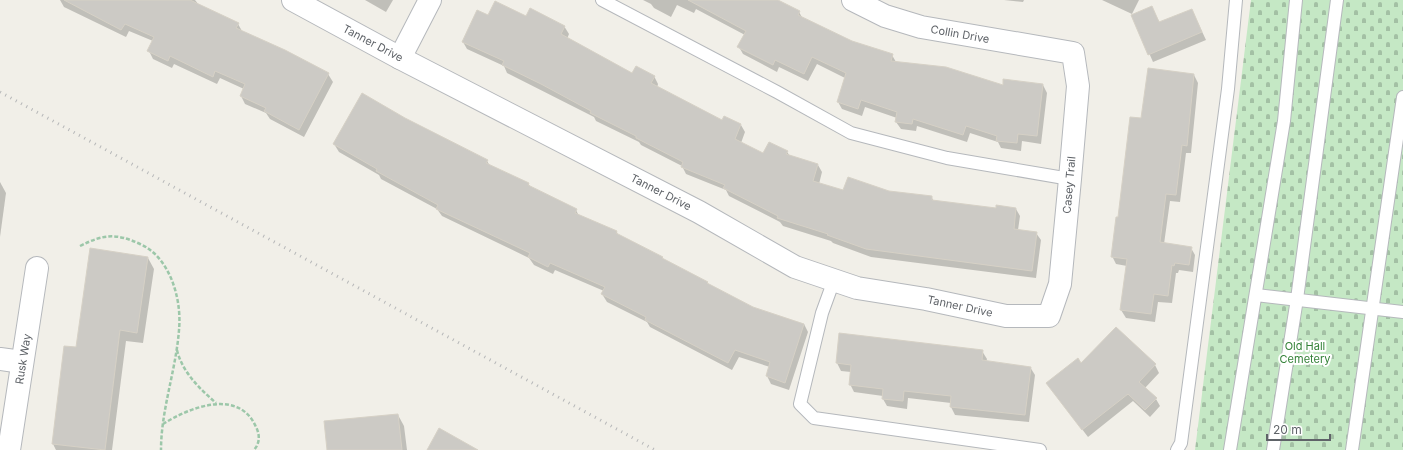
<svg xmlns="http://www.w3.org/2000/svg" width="1403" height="450" viewBox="0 0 1403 450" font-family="Inter,sans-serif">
<defs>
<pattern id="cemetery-stones" width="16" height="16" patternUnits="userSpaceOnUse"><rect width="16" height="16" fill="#c5e8c5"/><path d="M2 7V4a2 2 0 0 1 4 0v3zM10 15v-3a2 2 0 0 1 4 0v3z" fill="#a3c0a4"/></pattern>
</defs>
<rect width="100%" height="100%" fill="#f1efe8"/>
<!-- cemetery -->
<path fill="url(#cemetery-stones)" d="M1251 0H1403V450H1195Z"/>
<!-- shadow -->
<g fill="#0003">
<path d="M60 0H195L199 5 238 24 242 31 328 74 333 82 304 137 270 119 266 113 245 104 241 96 244 89 220 78 217 84 174 64 172 68 153 59 149 51 153 41 129 31 126 37 64 7Z"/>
<path d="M365 0H393L386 12Z"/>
<path d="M643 0H776L799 12 803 19 851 42 892 55 896 62 1004 87 1043 85 1047 93 1041 144 1022 141 1021 151 1001 148 998 142 970 133 967 142 917 126 916 131 901 129 896 122 897 118 865 107 862 116 842 109 838 102 845 78 817 64 808 81 779 67 777 72 743 54 739 47 745 35 696 9 694 13 677 5 671 17 654 8 651 4Z"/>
<path d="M1004 0H1024L1023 2Z"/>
<path d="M1102 0H1139L1132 14Z"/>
<path d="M1152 8 1160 23 1192 10 1206 40 1153 62 1133 16Z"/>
<path d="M488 16 527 17 564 26 569 34 567 39 633 74 654 76 658 84 657 88 722 122 741 125 745 132 741 143 763 155 787 152 790 156 818 165 822 172 819 184 844 192H888L931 197 934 201 997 209H1016L1020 216 1018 230 1036 233 1041 240 1036 278 871 257 833 243 831 241 783 226 780 222 729 196 726 190 686 174 682 166 641 145 639 142 596 121 594 117 507 73 504 66 467 49 463 42Z"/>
<path d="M1194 75 1198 83 1191 153H1186L1180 202 1170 201 1164 244 1191 248 1195 255 1193 272 1179 270 1178 273H1176L1172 303 1158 302 1155 322 1126 318 1121 310 1127 266 1116 264 1112 256 1142 119Z"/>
<path d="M404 119 487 161 490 166 528 183 531 188 576 210 579 216 617 232 618 236 662 258 664 261 752 308 804 324 808 332 789 390 771 384 767 376 770 367 739 357 732 370 650 327 647 322 607 302 602 294 604 291 555 270 553 274 534 265 529 258 442 216 437 209 381 179 379 175 339 152 334 144Z"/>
<path d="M0 182 6 193 0 237Z"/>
<path d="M148 258 154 269 143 343 126 341 112 450H56L53 444 65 347 77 348Z"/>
<path d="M982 351 987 359 986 362 1030 367 1035 375 1029 422 955 415 951 407V403L908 398 907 409 887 406 883 399V396L854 392 850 384 851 372 841 371 837 363Z"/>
<path d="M1081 364 1155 365 1159 373 1145 388 1156 399 1160 406 1150 417 1133 401 1088 437 1047 383Z"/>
<path d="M398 415 404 426 407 450H328Z"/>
</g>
<!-- building -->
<g fill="#cccac5" stroke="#d6d1c6">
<path d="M64 0H190L239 23 236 28 285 50 329 73 299 130 264 111 266 108 240 96 245 84 215 71 213 77 170 56 168 61 147 51 154 37 125 24 121 30Z"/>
<path d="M688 0H778L800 11 798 15 852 41 893 54 891 61 946 67 1003 85V79L1043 84 1037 136 1018 134 1017 143 996 141 997 136 966 126 963 135 913 119 912 124 895 122 897 112 861 100 858 109 837 102 846 73 812 57 804 74 775 60 773 65 737 47 746 31Z"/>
<path d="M495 1 526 16 530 8 565 26 561 34 632 73 636 66 655 76 651 83 722 120 724 116 741 124 735 139 763 153 769 142 788 151 786 154 818 164 813 181 843 190 848 177 889 191 932 196V200L996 208V205L1016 208 1014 229 1037 232 1032 271 866 249 827 235 828 234 777 218 778 216 723 188 725 185 681 167 683 162 636 138V136L590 113 591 111 541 84 502 65 504 61 462 42 477 10 488 15Z"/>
<path d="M1152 6 1159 22 1192 9 1202 32 1148 55 1131 15Z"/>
<path d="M1148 68 1194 74 1187 146 1182 145 1176 195 1166 194 1160 242 1192 247 1189 265 1175 263 1174 266 1172 265 1168 296 1154 294 1151 314 1120 310 1127 259 1111 257 1116 217H1118L1130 117 1141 118Z"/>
<path d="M362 93 405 118 488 160 486 163 529 183 528 185 577 209 575 213 617 231 616 233 663 257 662 258 708 282 707 283 753 307 804 324 785 383 766 376 770 362 735 350 728 363 645 320 646 317 601 294 605 287 550 263 548 267 528 257 530 253 436 209 438 205 376 171 377 169 333 144Z"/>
<path d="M90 248 148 257 137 333 120 330 105 450 52 444 64 346 76 347Z"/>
<path d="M1116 327 1156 364 1139 382 1157 398 1145 410 1128 394 1082 430 1046 383 1078 358 1081 363Z"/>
<path d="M839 333 983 350 982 360 1031 367 1025 415 950 407 951 396 904 391 903 401 882 399 883 389 849 385 851 365 836 363Z"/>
<path d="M398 414 402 450H327L324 421Z"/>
<path d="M439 428 478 450H427Z"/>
</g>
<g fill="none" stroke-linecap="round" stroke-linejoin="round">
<defs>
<g id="service">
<path d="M602 0 777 92 851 133 947 158 1070 179"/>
<path d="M834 280 822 313 800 404 814 418 1040 450"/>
<path d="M1256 295 1403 312"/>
<path d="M1177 450 1181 443 1228 89 1236 0"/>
<path d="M1230 450 1284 121 1296 0"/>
<path d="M1273 450 1297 299 1337 0"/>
<path d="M1352 450 1403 97"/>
</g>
<g id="minor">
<path d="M293 0 400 58 699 212 795 267 857 288 926 299 1006 316H1049L1060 284 1070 179 1078 86 1073 53 921 27 885 16 853 0"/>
<path d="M400 58 430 0"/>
<path d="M0 359 22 362"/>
<path d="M9 450 37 268"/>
</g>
</defs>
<!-- service casing -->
<use href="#service" stroke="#b5b8bc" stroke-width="14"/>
<!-- minor casing -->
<use href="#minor" stroke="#b5b8bc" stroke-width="24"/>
<!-- path -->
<g stroke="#9cc7a9" stroke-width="2.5" stroke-dasharray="4 2" stroke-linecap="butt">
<path d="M80 246C104 234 116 233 140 244 170 257 182 299 179 330 176 370 161 410 161 450"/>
<path d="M177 350C182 372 200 389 216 403"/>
<path d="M163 424C190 407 239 388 256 427 260 435 260 443 254 450"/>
</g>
<!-- service -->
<use href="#service" stroke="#fff" stroke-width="12"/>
<!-- minor -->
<use href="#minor" stroke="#fff" stroke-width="22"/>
<!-- rail -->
<path stroke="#b6b7b8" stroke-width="3" stroke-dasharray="1 5" stroke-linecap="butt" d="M0 92 655 450"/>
</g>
<g text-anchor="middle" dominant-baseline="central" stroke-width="4" stroke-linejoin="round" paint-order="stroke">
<!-- street labels -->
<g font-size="11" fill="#5f6368" stroke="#fff">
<text transform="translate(960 34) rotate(10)">Collin Drive</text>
<text transform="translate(373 43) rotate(28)">Tanner Drive</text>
<text transform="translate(1069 185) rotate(-85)">Casey Trail</text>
<text transform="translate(661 192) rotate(27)">Tanner Drive</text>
<text transform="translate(960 306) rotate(12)">Tanner Drive</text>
<text transform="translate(23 359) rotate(-81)">Rusk Way</text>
</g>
<!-- park labels -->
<g font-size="11" fill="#348238" stroke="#fff">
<text x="1305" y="346">Old Hall<tspan x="1305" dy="13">Cemetery</tspan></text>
</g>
</g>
<!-- scale -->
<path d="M1267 434v6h63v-6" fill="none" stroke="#5f6368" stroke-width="2"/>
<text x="1273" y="434" font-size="12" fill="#5f6368" stroke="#ffffff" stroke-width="3" paint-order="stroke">20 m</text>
</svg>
